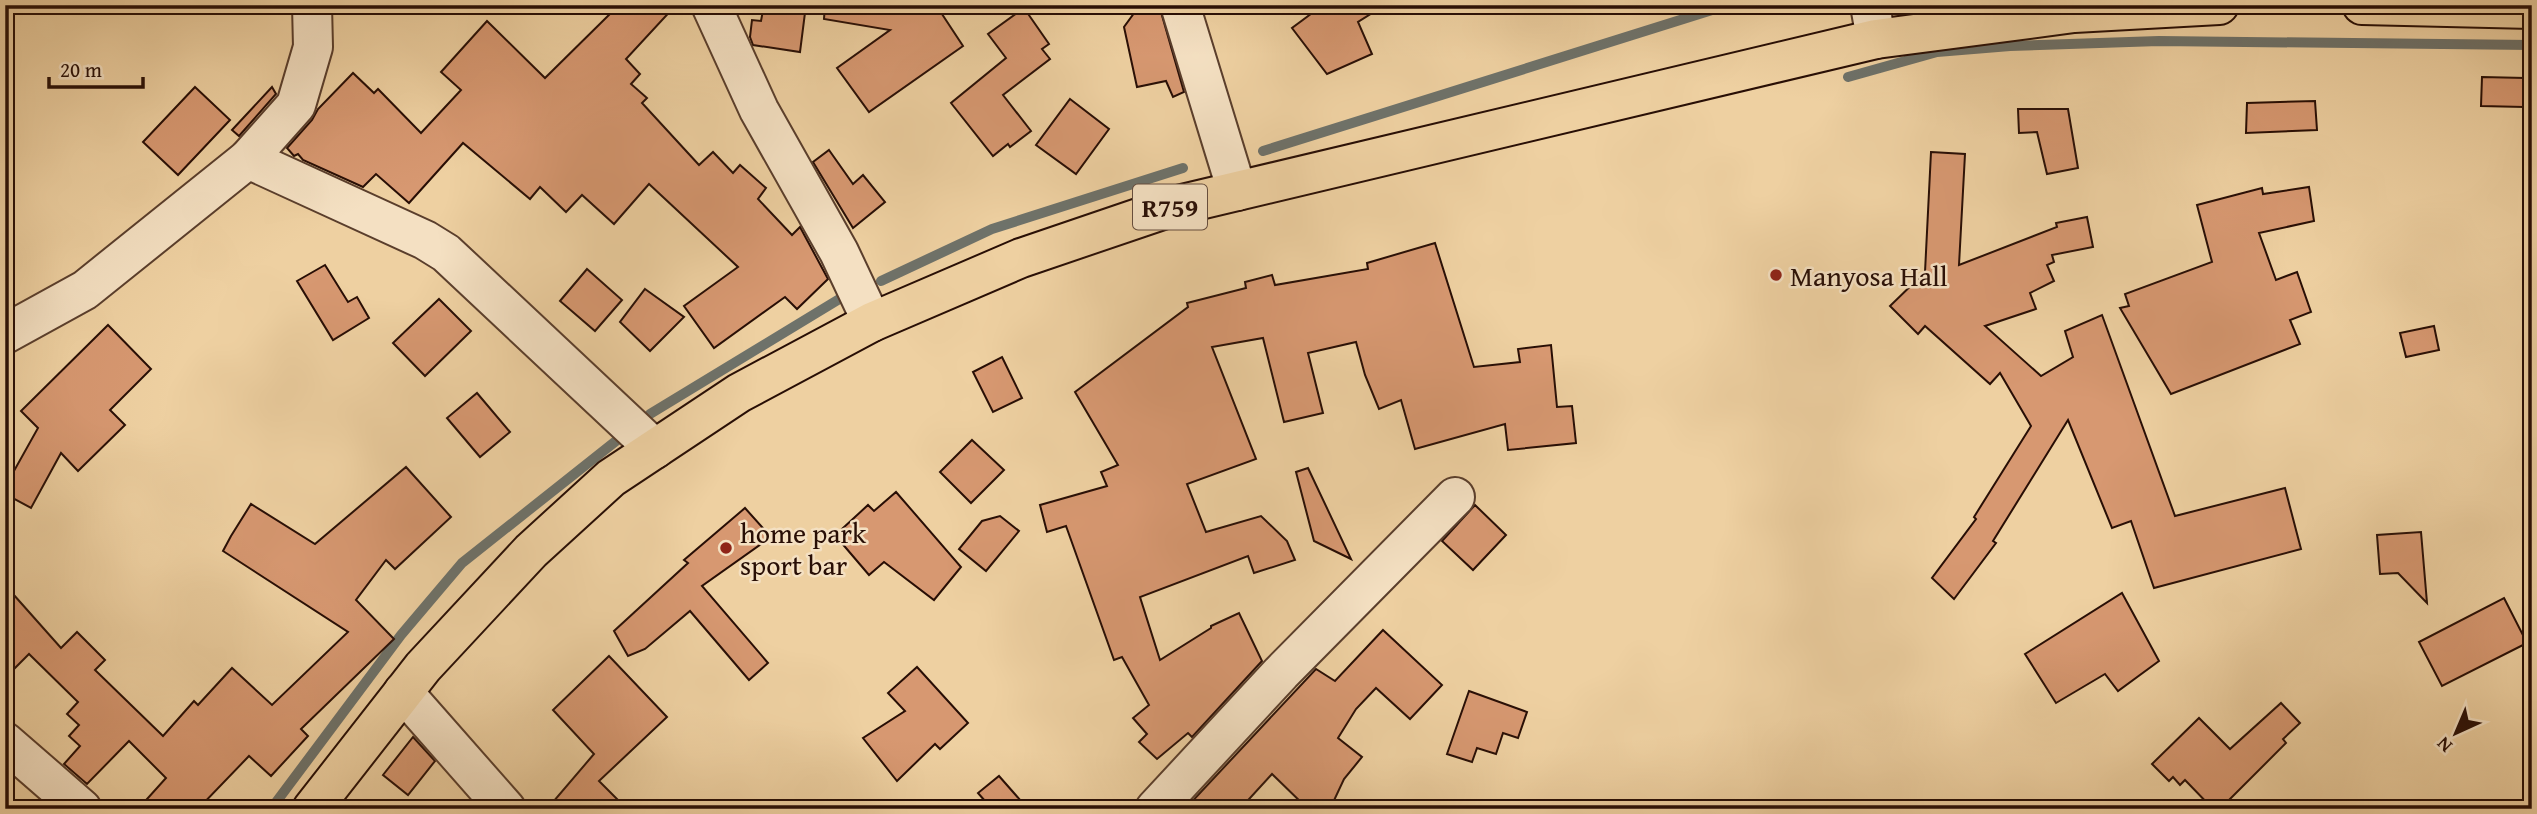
<svg xmlns="http://www.w3.org/2000/svg" width="2537" height="814" viewBox="0 0 2537 814" font-family="'Gentium Book Plus',serif">
<rect width="100%" height="100%" fill="#eed0a1"/>
<filter id="stains"><feTurbulence type="fractalNoise" baseFrequency=".00286" numOctaves="4"/><feColorMatrix values="0 0 0 0 .2 0 0 0 0 .09 0 0 0 0 .02 0 0 0 .5 -.17"/></filter>
<radialGradient id="worn" r=".72"><stop offset=".6" stop-color="#630" stop-opacity="0"/><stop offset="1" stop-color="#630" stop-opacity=".3"/></radialGradient>
<g fill="none" stroke-linecap="round" stroke-linejoin="round">
<!-- stream -->
<g stroke="#6e726a" stroke-width="10">
<path d="M1848 77 1937 52 2010 46 2159 41 2532 45"/>
<path d="M1263 151 1728 5"/>
<path d="M881 281 992 229 1183 168"/>
<path d="M650 414 841 298"/>
<path d="M271 809 401 635 462 563 621 437"/>
</g>
</g>
<!-- building -->
<g fill="#d79871" stroke="#280e05" stroke-width="2">
<path d="M619 5H676L626 59 640 74 631 84 647 98 642 103 699 165 713 152 733 173 740 165 766 188 758 199 792 235 800 227 828 279 797 309 785 297 714 348 684 306 738 267 649 184 614 224 582 195 566 212 540 187 530 199 463 143 409 203 376 174 363 187 303 160 298 154 294 156 287 148 312 120 318 109 353 73 374 93 378 89 421 133 461 90 441 72 487 21 545 78Z"/>
<path d="M764 5H806L800 52 753 45 750 37 752 20 761 21Z"/>
<path d="M825 5H936L963 46 869 112 837 68 890 30 824 19Z"/>
<path d="M1140 5H1159L1184 92 1173 97 1166 81 1137 87 1124 27Z"/>
<path d="M1323 5H1385L1358 22 1372 54 1327 74 1292 28Z"/>
<path d="M1024 8 1049 44 1042 49 1050 59 1003 95 1031 131 1010 147 1008 144 993 156 951 103 1006 58 988 34Z"/>
<path d="M2482 77 2525 78 2524 107 2481 106Z"/>
<path d="M195 87 230 120 178 175 143 142Z"/>
<path d="M272 87 276 94 239 136 232 130Z"/>
<path d="M1070 99 1109 129 1076 174 1036 145Z"/>
<path d="M2315 101 2317 130 2246 133 2247 103Z"/>
<path d="M2018 109H2068L2078 168 2047 174 2037 132 2019 133Z"/>
<path d="M829 150 853 184 863 175 885 202 853 228 813 162Z"/>
<path d="M1931 152 1965 154 1959 265 2057 227 2056 223 2087 217 2093 247 2052 255 2054 262 2047 265 2054 281 2030 293 2036 309 1985 326 2041 376 2073 357 2065 331 2102 315 2175 516 2285 488 2301 549 2154 588 2131 521 2112 528 2068 420 1993 541 1996 543 1954 599 1932 578 1976 519 1974 517 2031 426 2000 373 1990 384 1925 326 1918 334 1890 306 1925 272Z"/>
<path d="M2309 187 2314 221 2259 233 2276 280 2297 272 2311 312 2290 320 2300 344 2171 394 2120 308 2129 306 2125 294 2212 262 2197 205 2262 188 2263 194Z"/>
<path d="M1435 243 1474 367 1520 362 1518 349 1551 345 1557 407 1572 406 1576 443 1508 450 1505 424 1415 449 1401 400 1379 409 1365 375 1356 342 1308 353 1323 413 1284 422 1263 338 1212 347 1256 459 1187 484 1206 532 1261 516 1287 541 1295 560 1254 573 1248 556 1140 597 1160 660 1211 628V626L1239 613 1262 661 1192 737 1188 733 1157 759 1139 742 1147 734 1133 718 1149 705 1122 657 1114 660 1066 526 1047 532 1040 505 1107 486 1101 472 1118 465 1075 392 1188 307 1187 303 1246 288 1245 282 1272 275 1275 285 1368 269 1367 263Z"/>
<path d="M325 265 348 302 357 297 369 318 333 340 297 281Z"/>
<path d="M587 269 622 300 595 331 560 301Z"/>
<path d="M645 289 684 317 650 351 620 322Z"/>
<path d="M439 299 471 331 425 376 393 343Z"/>
<path d="M108 325 151 369 110 410 125 425 78 471 61 453 31 508 5 494V487L38 428 21 411Z"/>
<path d="M2434 326 2439 350 2406 357 2400 333Z"/>
<path d="M1002 357 1022 398 993 412 973 372Z"/>
<path d="M477 393 510 432 480 457 447 418Z"/>
<path d="M972 440 1004 470 971 503 940 472Z"/>
<path d="M406 467 451 517 395 569 386 560 356 600 394 639 301 729 308 736 271 776 249 756 198 809H138L166 778 129 741 87 784 64 764 80 746 69 736 79 725 67 714 78 702 29 654 5 678V585L61 648 77 632 105 660 95 670 163 736 194 701 198 705 232 668 272 705 348 632 223 551 231 536 251 504 315 544Z"/>
<path d="M1308 468 1351 559 1314 541 1296 472Z"/>
<path d="M896 492 961 567 934 600 884 562 869 575 840 541 848 534 842 529 868 505 874 511Z"/>
<path d="M1475 505 1506 535 1473 570 1442 541Z"/>
<path d="M745 508 771 537 702 586 768 663 749 680 690 611 645 649 628 656 614 631 688 563 684 560Z"/>
<path d="M1000 516 1019 531 986 571 959 549 982 521Z"/>
<path d="M2421 532 2427 603 2398 573 2380 574 2377 535Z"/>
<path d="M2122 593 2159 661 2118 691 2105 674 2056 703 2025 654Z"/>
<path d="M2504 598 2527 643 2442 686 2419 642Z"/>
<path d="M1383 630 1442 685 1410 719 1376 688 1356 709 1338 738 1362 757 1344 779 1330 809H1308L1272 774 1240 809H1185L1316 669 1335 681Z"/>
<path d="M609 656 667 717 599 781 627 809H547L594 754 553 710Z"/>
<path d="M917 667 968 723 940 749 935 744 897 781 863 738 905 711 888 693Z"/>
<path d="M1469 691 1527 712 1518 738 1503 733 1496 754 1477 748 1472 762 1447 754Z"/>
<path d="M2281 703 2300 723 2283 739 2286 743 2220 809H2213L2185 780 2180 785 2173 777 2169 781 2152 764 2199 718 2230 749Z"/>
<path d="M413 737 435 761 408 795 383 775Z"/>
<path d="M999 776 1028 809H992L978 793Z"/>
</g>
<g fill="none" stroke-linecap="round" stroke-linejoin="round">
<defs>
<g id="minor">
<path d="M711 5 759 110 839 252 872 322"/>
<path d="M1180 5 1237 191"/>
<path d="M1870 5 1876 39"/>
<path d="M248 159 425 240 446 253 655 449"/>
<path d="M5 334 85 290 248 159 296 105 313 47 312 5"/>
<path d="M403 692 506 809"/>
<path d="M5 742 82 809"/>
<path d="M1155 809 1281 673 1455 497"/>
</g>
<g id="major">
<path d="M2362 5 2532 9"/>
<path d="M312 809 423 667 531 551 611 478 739 393 872 322 1021 258 1174 206 1876 39 2074 13 2219 5"/>
</g>
</defs>
<!-- minor casing -->
<use href="#minor" stroke="#5a3e2c" stroke-width="42"/>
<!-- major casing -->
<use href="#major" stroke="#280e05" stroke-width="42"/>
<!-- minor -->
<use href="#minor" stroke="#f4e0c2" stroke-width="38"/>
<!-- major -->
<use href="#major" stroke="#eed0a1" stroke-width="38"/>
</g>
<!-- markers -->
<g fill="#8f2418" stroke="#f4e0c2" stroke-width="2.5">
<circle cx="1776" cy="275" r="7"/>
<circle cx="726" cy="548" r="7"/>
</g>
<g text-anchor="middle" dominant-baseline="central" stroke-width="5" stroke-linejoin="round" paint-order="stroke">
<!-- shield labels -->
<rect fill="#f4e0c2" stroke="#654d3e" stroke-width="2" x="1133" y="184.5" width="74" height="45" rx="5"/>
<g font-size="26" font-weight="bold" fill="#280e05">
<text x="1170" y="207">R759</text>
</g>
<!-- poi labels -->
<g font-size="28" fill="#280e05" stroke="#f4e0c2" text-anchor="start">
<text x="1790" y="275">Manyosa Hall</text>
<text x="740" y="532">home park<tspan x="740" dy="32">sport bar</tspan></text>
</g>
</g>
<!-- margin -->
<rect width="2537" height="814" fill="none" stroke="#eed0a1" stroke-width="28"/>
<rect x="7" y="7" width="2523" height="800" fill="none" stroke="#280e05" stroke-width="3.5"/>
<rect x="14" y="14" width="2509" height="786" fill="none" stroke="#280e05" stroke-width="2"/>
<!-- north arrow -->
<g transform="translate(2456 733) rotate(224)" stroke="#f4e0c2" stroke-width="5" paint-order="stroke">
<path d="M0-5L12 26L0 18L-12 26Z" fill="#280e05"/>
<text y="-10" font-size="19" font-weight="bold" text-anchor="middle" fill="#280e05">N</text>
</g>
<!-- scale -->
<path d="M49 77v10h94v-10" fill="none" stroke="#280e05" stroke-width="3.5"/>
<text x="60" y="77" font-size="21" fill="#280e05" stroke="#f4e0c2" stroke-width="5" paint-order="stroke">20 m</text>
<rect width="100%" height="100%" filter="url(#stains)"/>
<rect width="100%" height="100%" fill="url(#worn)"/>
</svg>
